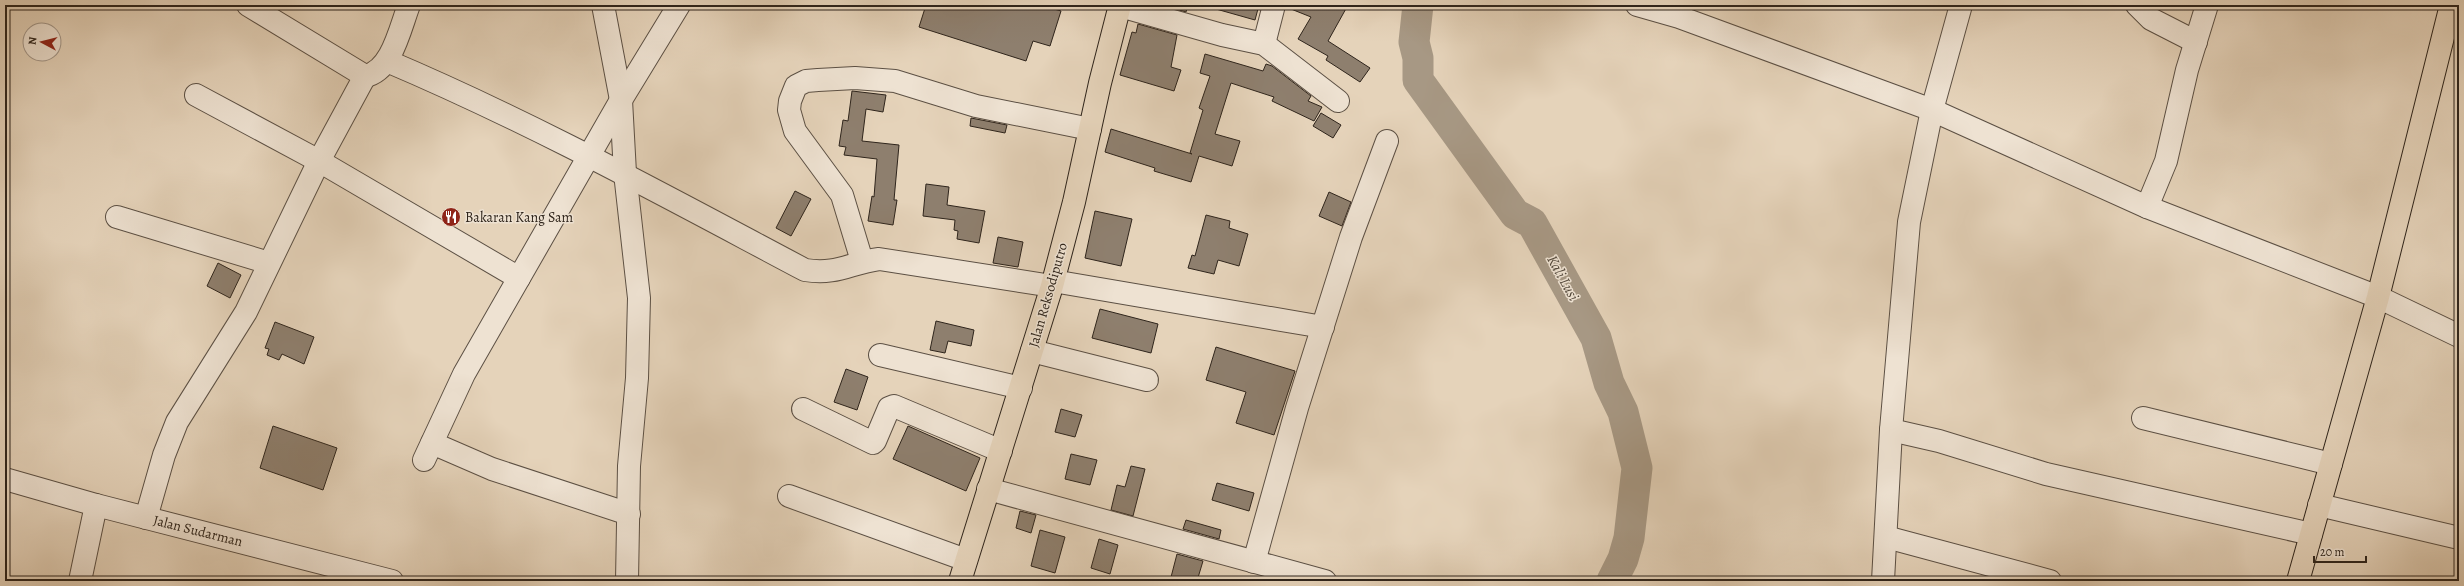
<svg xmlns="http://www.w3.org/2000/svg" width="2464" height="586" viewBox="0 0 2464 586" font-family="Alegreya,serif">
<rect width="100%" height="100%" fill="#e5d3ba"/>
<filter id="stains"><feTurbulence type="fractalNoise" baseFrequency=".005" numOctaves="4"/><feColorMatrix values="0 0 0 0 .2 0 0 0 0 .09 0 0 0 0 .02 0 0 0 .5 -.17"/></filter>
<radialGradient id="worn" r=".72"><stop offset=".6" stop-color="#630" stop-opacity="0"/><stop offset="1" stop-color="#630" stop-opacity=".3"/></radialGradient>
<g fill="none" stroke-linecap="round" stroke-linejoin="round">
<!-- river -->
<path stroke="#a79884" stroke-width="31" d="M1418 5 1414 42 1418 58V80L1515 214 1532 223 1596 338 1609 383 1623 412 1637 468 1629 538 1623 559 1612 581"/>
</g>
<!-- building -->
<g fill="#8e7f6e" stroke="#2f251c">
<path d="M926 5H1041L1061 11 1050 46 1033 41 1026 61 919 27Z"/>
<path d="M1162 5H1188L1186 12Z"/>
<path d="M1217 5H1259L1255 20 1216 9Z"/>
<path d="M1286 5H1348L1328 41 1370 68 1360 82 1326 60 1328 56 1298 39 1311 17 1286 7Z"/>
<path d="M1138 24 1177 35 1171 67 1181 70 1174 91 1120 75 1132 32 1136 33Z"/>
<path d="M1205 54 1263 71 1266 64 1272 66 1311 96 1308 101 1322 107 1314 121 1272 101 1274 97 1231 83 1215 134 1240 141 1232 166 1199 156 1191 182 1154 171 1155 168 1105 152 1111 129 1192 154 1190 153 1203 110 1199 108 1210 76 1200 73Z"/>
<path d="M852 91 886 95 883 112 866 109 862 141 899 145 894 200H897L893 225 868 221 872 196 874 197 877 159 844 155 846 147 839 146 843 120 848 121Z"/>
<path d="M1321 113 1341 125 1333 138 1313 126Z"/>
<path d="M971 118 1007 125 1005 133 970 126Z"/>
<path d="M926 184 949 187 947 205 985 211 979 243 957 239 958 231 954 230 955 220 923 216Z"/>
<path d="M795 191 811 199 791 236 776 228Z"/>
<path d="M1329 192 1351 202 1342 226 1319 216Z"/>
<path d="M1095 211 1132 219 1121 266 1085 258Z"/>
<path d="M1206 215 1230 221 1229 228 1248 234 1239 266 1218 260 1214 274 1188 268 1192 255 1195 256Z"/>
<path d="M998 237 1023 242 1018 267 993 263Z"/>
<path d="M218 263 241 275 230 298 207 286Z"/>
<path d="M1100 309 1158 324 1151 353 1092 338Z"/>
<path d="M936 321 974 330 971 346 948 341 945 353 930 350Z"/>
<path d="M275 322 314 337 304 364 282 354 279 360 267 355 269 349 265 348Z"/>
<path d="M1216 347 1295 371 1274 435 1236 423 1246 392 1206 380Z"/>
<path d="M846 369 868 377 857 410 834 402Z"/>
<path d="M1061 409 1082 415 1075 437 1055 432Z"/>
<path d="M273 426 337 448 323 490 260 468Z"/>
<path d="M908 426 980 458 966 491 893 459Z"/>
<path d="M1071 454 1097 460 1090 485 1065 479Z"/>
<path d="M1131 466 1145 469 1133 516 1111 510 1117 485 1125 487Z"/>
<path d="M1217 483 1254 493 1249 511 1212 500Z"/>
<path d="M1020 511 1036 515 1031 533 1016 528Z"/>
<path d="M1186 520 1221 530 1219 539 1183 529Z"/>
<path d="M1040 530 1065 537 1055 573 1031 566Z"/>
<path d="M1099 539 1118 545 1110 574 1091 568Z"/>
<path d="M1177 554 1203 561 1197 581H1170Z"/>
</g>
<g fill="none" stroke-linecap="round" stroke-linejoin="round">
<defs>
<g id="minor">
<path d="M248 5 365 76C392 71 400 28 409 5"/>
<path d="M603 5 621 100 625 173 639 298 637 378 629 466 627 581"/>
<path d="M1637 5 1679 17 1932 110 2147 207 2378 297 2459 336"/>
<path d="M2137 5 2151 19 2196 42"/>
<path d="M1120 6 1222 35 1264 44 1338 101"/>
<path d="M1264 44 1274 5"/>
<path d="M387 61C531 122 667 197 805 270 838 275 849 263 879 259L1052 286"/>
<path d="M196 95 319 161 519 278"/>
<path d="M2147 207 2166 161 2187 70 2207 5"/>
<path d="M117 217 269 263"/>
<path d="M862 261 842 195 795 131 789 110 790 101 796 86 806 81 818 80 855 78 895 81 976 106 1090 129"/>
<path d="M1053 281 1323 327"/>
<path d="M1032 351 1147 380"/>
<path d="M880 355 1021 388"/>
<path d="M803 409 873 443 875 441 889 408 894 406 1001 451"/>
<path d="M2143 418 2331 464"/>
<path d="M1891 430 1939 441 2046 474 2311 534"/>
<path d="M432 443 492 469 629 514"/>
<path d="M424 460 464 374 621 100 679 5"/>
<path d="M5 479 96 505 392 581"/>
<path d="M988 489 1325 581"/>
<path d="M789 496 966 560"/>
<path d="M2319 505 2459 538"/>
<path d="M146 518 164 455 177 422 246 312 319 161 365 76"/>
<path d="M1886 537 2050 581"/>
<path d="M1254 562 1297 408 1351 237 1387 141"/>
<path d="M80 581 96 505"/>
<path d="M1883 581 1891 430 1909 222 1932 110 1961 5"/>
</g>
<g id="major">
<path d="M960 581 1052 286 1074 202 1100 83 1120 5"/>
<path d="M2298 581 2378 297 2451 5"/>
</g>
</defs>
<!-- minor casing -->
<use href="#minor" stroke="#5c5044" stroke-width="24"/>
<!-- major casing -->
<use href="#major" stroke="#2f251c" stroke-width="24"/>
<!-- minor -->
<use href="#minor" stroke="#eee2d2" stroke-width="22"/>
<!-- major -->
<use href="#major" stroke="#e5d3ba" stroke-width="22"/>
</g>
<!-- icons -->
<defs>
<symbol id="restaurant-disc" viewBox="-11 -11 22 22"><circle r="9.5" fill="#8f2418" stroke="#eee2d2"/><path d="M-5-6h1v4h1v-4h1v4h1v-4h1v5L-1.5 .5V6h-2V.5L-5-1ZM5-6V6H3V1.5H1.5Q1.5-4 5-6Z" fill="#fff"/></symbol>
</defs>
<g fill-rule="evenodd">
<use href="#restaurant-disc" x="440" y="206" width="22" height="22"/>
</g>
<g text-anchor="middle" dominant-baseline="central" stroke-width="3" stroke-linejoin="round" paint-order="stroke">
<!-- poi labels -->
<g font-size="14" fill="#2f251c" stroke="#eee2d2" text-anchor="start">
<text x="465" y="217">Bakaran Kang Sam</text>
</g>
<!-- street labels -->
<g font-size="14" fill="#2f251c" stroke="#eee2d2">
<text transform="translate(1048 295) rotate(-74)">Jalan Reksodiputro</text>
<text transform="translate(198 531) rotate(14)">Jalan Sudarman</text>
</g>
<!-- water labels -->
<g font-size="15" font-style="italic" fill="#53483b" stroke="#eee2d2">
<text transform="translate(1563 278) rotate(61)">Kali Lusi</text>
</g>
</g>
<!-- margin -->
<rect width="2464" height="586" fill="none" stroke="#e5d3ba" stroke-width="20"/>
<rect x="6" y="6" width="2452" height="574" fill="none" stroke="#2f251c" stroke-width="2"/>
<rect x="10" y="10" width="2444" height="566" fill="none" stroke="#2f251c"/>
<!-- north arrow -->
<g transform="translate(42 42) rotate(277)"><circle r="19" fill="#eee2d2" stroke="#a29689"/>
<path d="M0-3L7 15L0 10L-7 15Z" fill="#8f2418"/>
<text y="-6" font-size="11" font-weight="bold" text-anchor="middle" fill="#2f251c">N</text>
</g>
<!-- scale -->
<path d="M2314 556v6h52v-6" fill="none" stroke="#2f251c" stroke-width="2"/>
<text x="2320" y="556" font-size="12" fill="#2f251c" stroke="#eee2d2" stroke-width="3" paint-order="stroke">20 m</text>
<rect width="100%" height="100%" filter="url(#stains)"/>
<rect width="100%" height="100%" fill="url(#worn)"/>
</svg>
